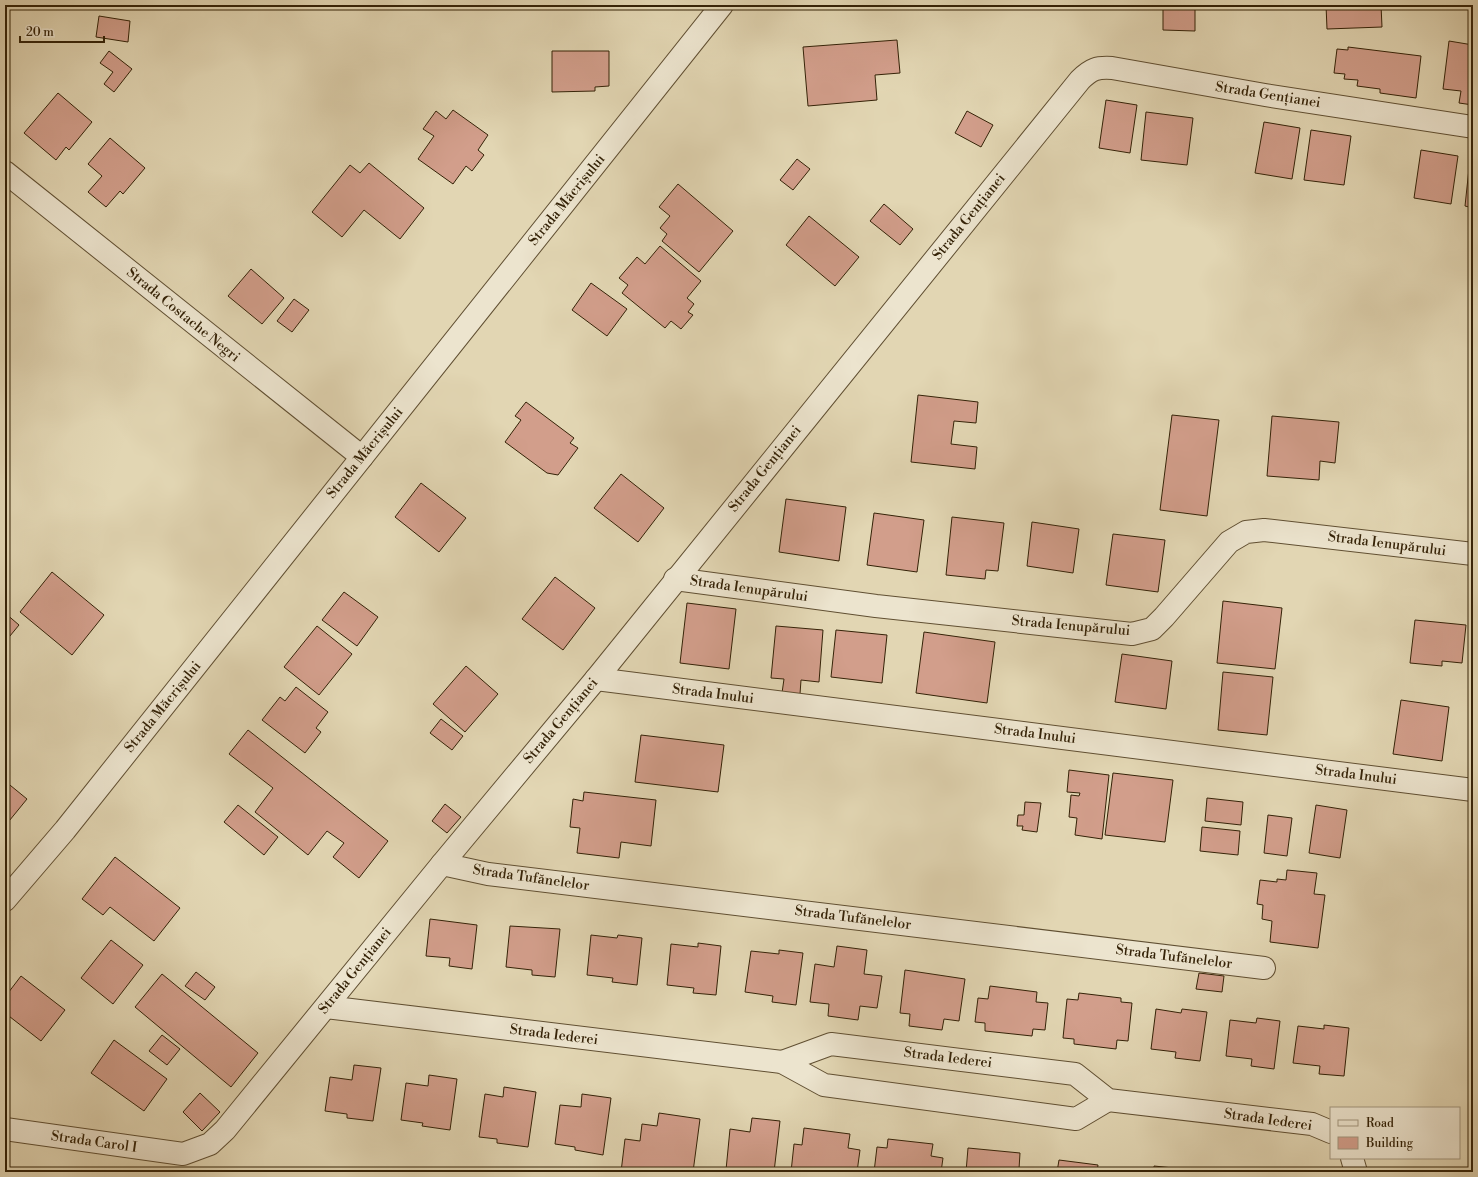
<svg xmlns="http://www.w3.org/2000/svg" width="1478" height="1177" viewBox="0 0 1478 1177" font-family="'Libre Bodoni',serif">
<rect width="100%" height="100%" fill="#e2d6b3"/>
<filter id="stains"><feTurbulence type="fractalNoise" baseFrequency=".005" numOctaves="4"/><feColorMatrix values="0 0 0 0 .2 0 0 0 0 .09 0 0 0 0 .02 0 0 0 .5 -.17"/></filter>
<radialGradient id="worn" r=".72"><stop offset=".6" stop-color="#630" stop-opacity="0"/><stop offset="1" stop-color="#630" stop-opacity=".3"/></radialGradient>
<!-- building -->
<g fill="#d29e8b" stroke="#342207">
<path d="M1163 5H1195V31L1163 30Z"/>
<path d="M1326 5H1381L1382 27 1327 29Z"/>
<path d="M99 16 130 21 128 42 96 37Z"/>
<path d="M897 40 900 73 875 75 877 100 808 106 803 47Z"/>
<path d="M1449 41 1473 45V105L1459 103 1461 91 1443 89Z"/>
<path d="M1348 47 1421 56 1416 98 1380 93V89L1357 86 1358 80 1344 79 1345 74 1334 73 1337 49 1348 50Z"/>
<path d="M109 51 132 69 114 92 104 84 113 72 100 63Z"/>
<path d="M552 51H609V86L595 87V91L552 92Z"/>
<path d="M58 93 92 122 69 150 66 147 56 160 24 133Z"/>
<path d="M1106 100 1137 105 1130 153 1099 148Z"/>
<path d="M453 110 488 135 478 150 484 155 472 171 466 166 453 184 418 159 434 136 423 129 436 111 446 119Z"/>
<path d="M967 111 993 125 981 147 955 133Z"/>
<path d="M1146 112 1193 118 1187 165 1141 160Z"/>
<path d="M1264 122 1300 128 1292 179 1255 173Z"/>
<path d="M1311 130 1351 136 1344 185 1304 180Z"/>
<path d="M110 138 145 168 123 194 120 191 106 207 88 192 102 176 88 164Z"/>
<path d="M1421 150 1458 156 1451 204 1414 198Z"/>
<path d="M797 159 810 169 793 190 780 180Z"/>
<path d="M1470 159H1473V208L1465 206Z"/>
<path d="M369 163 424 208 400 239 364 210 342 237 312 212 350 165 360 173Z"/>
<path d="M678 184 733 231 699 272 662 241 667 234 660 228 670 216 659 207Z"/>
<path d="M884 204 913 229 900 245 870 221Z"/>
<path d="M809 216 859 257 835 286 786 245Z"/>
<path d="M660 246 701 281 687 298 694 304 688 312 693 315 681 329 671 321 665 328 622 293 628 285 619 278 637 257 645 264Z"/>
<path d="M251 269 284 298 262 324 228 296Z"/>
<path d="M591 283 627 309 607 336 572 310Z"/>
<path d="M294 299 309 310 292 332 277 321Z"/>
<path d="M918 395 978 402 976 423 954 421 951 444 977 447 975 469 911 462Z"/>
<path d="M526 402 574 438 570 443 578 448 558 475 547 473 505 442 521 420 515 416Z"/>
<path d="M1172 415 1219 420 1207 516 1160 510Z"/>
<path d="M1272 416 1339 422 1335 463 1320 461 1319 480 1267 476Z"/>
<path d="M621 474 664 508 638 542 594 508Z"/>
<path d="M421 483 466 518 439 552 395 517Z"/>
<path d="M786 499 846 507 839 561 779 552Z"/>
<path d="M874 513 924 520 917 572 867 565Z"/>
<path d="M952 517 1004 523 998 571 986 570 985 579 946 575Z"/>
<path d="M1032 522 1079 529 1073 573 1027 566Z"/>
<path d="M1113 534 1165 540 1158 592 1106 585Z"/>
<path d="M52 572 104 615 72 655 20 612Z"/>
<path d="M555 577 595 608 563 650 522 619Z"/>
<path d="M344 592 378 617 357 646 322 620Z"/>
<path d="M1223 601 1282 608 1275 669 1217 663Z"/>
<path d="M687 603 736 609 729 669 680 663Z"/>
<path d="M5 613 19 625 5 642Z"/>
<path d="M1415 620 1466 625 1462 663 1442 661V666L1410 663Z"/>
<path d="M317 626 352 654 319 695 284 667Z"/>
<path d="M776 626 823 630 819 682 801 680 800 694 782 693 784 679 771 678Z"/>
<path d="M836 630 887 635 882 683 831 677Z"/>
<path d="M924 632 995 642 987 703 916 693Z"/>
<path d="M1122 654 1172 661 1166 709 1115 702Z"/>
<path d="M466 666 498 694 465 732 433 704Z"/>
<path d="M1223 672 1273 677 1267 735 1218 730Z"/>
<path d="M296 687 328 712 316 728 321 732 305 753 262 720 280 697 285 701Z"/>
<path d="M1401 700 1449 707 1442 761 1393 754Z"/>
<path d="M441 719 463 736 452 750 430 733Z"/>
<path d="M248 730 388 841 359 878 333 857 344 843 327 831 308 855 255 812 273 788 229 754Z"/>
<path d="M641 735 724 745 718 792 635 782Z"/>
<path d="M1069 770 1109 775 1102 839 1075 835 1077 818 1069 817 1071 795 1079 796 1080 793 1067 792Z"/>
<path d="M1113 773 1173 780 1165 842 1105 835Z"/>
<path d="M5 781 27 799 5 826Z"/>
<path d="M584 792 656 800 651 846 621 842 619 858 577 853 580 828 570 827 573 799 583 801Z"/>
<path d="M1207 798 1243 802 1241 825 1205 821Z"/>
<path d="M1025 802 1041 803 1037 832 1022 830 1023 826H1017L1018 815H1024Z"/>
<path d="M445 804 461 817 447 833 432 821Z"/>
<path d="M238 805 278 837 264 855 224 822Z"/>
<path d="M1316 805 1347 810 1340 858 1309 853Z"/>
<path d="M1268 815 1292 818 1287 856 1264 853Z"/>
<path d="M1202 827 1240 831 1238 855 1200 851Z"/>
<path d="M115 857 180 908 154 941 110 907 103 915 82 899Z"/>
<path d="M1287 870 1317 873 1314 894 1325 895 1318 948 1270 942 1272 921 1262 919 1263 905 1257 904 1260 880 1277 882V879L1286 880Z"/>
<path d="M430 919 477 925 472 969 449 966 450 958 426 956Z"/>
<path d="M510 926 560 929 555 977 532 975V970L506 967Z"/>
<path d="M591 935 617 938 618 935 642 938 637 985 612 982 613 978 587 975Z"/>
<path d="M111 940 143 965 113 1004 81 978Z"/>
<path d="M698 943 721 946 716 995 693 993 694 988 667 985 671 944 698 947Z"/>
<path d="M837 946 867 950 864 974 882 976 877 1008 860 1006 858 1020 828 1016 829 1004 810 1002 815 964 834 967Z"/>
<path d="M779 950 803 953 796 1005 772 1002 773 996 745 992 751 951 779 954Z"/>
<path d="M905 970 965 979 959 1021 944 1019 942 1030 909 1026 910 1014 900 1013Z"/>
<path d="M196 972 215 987 205 1000 185 986Z"/>
<path d="M1199 973 1224 976 1222 992 1196 989Z"/>
<path d="M162 974 258 1053 231 1087 135 1007Z"/>
<path d="M21 976 65 1010 41 1041 5 1013V997Z"/>
<path d="M990 986 1037 992 1036 1002 1048 1003 1045 1030 1033 1029 1032 1036 985 1031V1023L975 1022 978 998 988 999Z"/>
<path d="M1079 993 1121 998V1002L1132 1003 1128 1041 1117 1040 1116 1049 1074 1044V1039L1063 1038 1067 999 1078 1000Z"/>
<path d="M1156 1009 1181 1013 1182 1009 1207 1012 1200 1061 1175 1058 1176 1052 1151 1049Z"/>
<path d="M1257 1018 1280 1021 1274 1069 1251 1066 1252 1059 1226 1056 1230 1020 1256 1023Z"/>
<path d="M1324 1025 1349 1028 1344 1076 1319 1074 1320 1066 1293 1063 1298 1026 1324 1029Z"/>
<path d="M162 1035 180 1049 167 1065 149 1051Z"/>
<path d="M114 1040 167 1079 144 1111 91 1073Z"/>
<path d="M354 1065 381 1068 373 1121 347 1118V1114L325 1111 330 1077 352 1080Z"/>
<path d="M429 1075 457 1079 450 1130 422 1126 423 1123 401 1120 406 1083 428 1086Z"/>
<path d="M504 1087 536 1092 528 1147 497 1143V1139L479 1137 485 1094 503 1097Z"/>
<path d="M200 1093 220 1112 202 1131 183 1112Z"/>
<path d="M582 1094 611 1098 603 1155 575 1150V1147L555 1144 560 1105 581 1107Z"/>
<path d="M659 1113 700 1119 693 1172H621L625 1139 640 1141 642 1124 657 1126Z"/>
<path d="M752 1118 780 1121 774 1172 726 1170 730 1129 750 1132Z"/>
<path d="M804 1128 850 1134 848 1148 860 1150 857 1172H791L794 1144 802 1145Z"/>
<path d="M888 1139 933 1144 931 1156 943 1158 941 1172H874L877 1147 887 1148Z"/>
<path d="M968 1148 1020 1153 1019 1169 1028 1170V1172H966Z"/>
<path d="M1059 1160 1098 1165 1097 1172H1057Z"/>
<path d="M1154 1166 1183 1169V1172H1154Z"/>
</g>
<g fill="none" stroke-linecap="round" stroke-linejoin="round">
<defs>
<g id="minor">
<path d="M5 172 362 457"/>
<path d="M675 579 876 606 1132 634 1152 629 1164 617 1229 542 1246 532 1264 530 1473 554"/>
<path d="M596 679 1473 790"/>
<path d="M442 864 488 874 1264 968"/>
<path d="M5 900 65 830 722 5"/>
<path d="M326 1007 782 1062 824 1085 1076 1119 1108 1100"/>
<path d="M782 1062 831 1044 1075 1074 1108 1100 1312 1124 1331 1132"/>
<path d="M5 1129 183 1154 210 1144 225 1130 442 864 596 679 1080 80C1091 69 1097 67 1112 68L1265 95 1473 127"/>
<path d="M1352 1158 1356 1172"/>
</g>
</defs>
<!-- minor casing -->
<use href="#minor" stroke="#604f32" stroke-width="24"/>
<!-- minor -->
<use href="#minor" stroke="#ece4ce" stroke-width="22"/>
</g>
<g text-anchor="middle" dominant-baseline="central" stroke-width="3" stroke-linejoin="round" paint-order="stroke">
<!-- street labels -->
<g font-size="14" fill="#342207" stroke="#ece4ce">
<text transform="translate(1268 95) rotate(9)">Strada Gențianei</text>
<text transform="translate(567 200) rotate(-51)">Strada Măcrișului</text>
<text transform="translate(969 217) rotate(-51)">Strada Gențianei</text>
<text transform="translate(183 315) rotate(39)">Strada Costache Negri</text>
<text transform="translate(365 453) rotate(-51)">Strada Măcrișului</text>
<text transform="translate(765 469) rotate(-51)">Strada Gențianei</text>
<text transform="translate(1387 544) rotate(7)">Strada Ienupărului</text>
<text transform="translate(749 589) rotate(8)">Strada Ienupărului</text>
<text transform="translate(1071 626) rotate(5)">Strada Ienupărului</text>
<text transform="translate(713 694) rotate(7)">Strada Inului</text>
<text transform="translate(163 707) rotate(-51)">Strada Măcrișului</text>
<text transform="translate(561 721) rotate(-50)">Strada Gențianei</text>
<text transform="translate(1035 734) rotate(7)">Strada Inului</text>
<text transform="translate(1356 775) rotate(7)">Strada Inului</text>
<text transform="translate(531 878) rotate(8)">Strada Tufănelelor</text>
<text transform="translate(853 918) rotate(7)">Strada Tufănelelor</text>
<text transform="translate(1174 957) rotate(7)">Strada Tufănelelor</text>
<text transform="translate(355 971) rotate(-51)">Strada Gențianei</text>
<text transform="translate(554 1035) rotate(7)">Strada Iederei</text>
<text transform="translate(948 1058) rotate(7)">Strada Iederei</text>
<text transform="translate(1268 1120) rotate(8)">Strada Iederei</text>
<text transform="translate(94 1142) rotate(8)">Strada Carol I</text>
</g>
</g>
<!-- margin -->
<rect width="1478" height="1177" fill="none" stroke="#e2d6b3" stroke-width="20"/>
<rect x="6" y="6" width="1466" height="1165" fill="none" stroke="#342207" stroke-width="2"/>
<rect x="10" y="10" width="1458" height="1157" fill="none" stroke="#342207"/>
<!-- legend -->
<rect x="1330" y="1107" width="130" height="52" fill="#ece4ce" stroke="#a2967e"/>
<rect x="1338" y="1120" width="20" height="6" fill="#ece4ce" stroke="#a2967e"/>
<text x="1366" y="1127" font-size="12" fill="#342207">Road</text>
<rect x="1338" y="1137" width="20" height="12" fill="#d29e8b" stroke="#a2967e"/>
<text x="1366" y="1147" font-size="12" fill="#342207">Building</text>
<!-- scale -->
<path d="M20 36v6h84v-6" fill="none" stroke="#342207" stroke-width="2"/>
<text x="26" y="36" font-size="12" fill="#342207" stroke="#ece4ce" stroke-width="3" paint-order="stroke">20 m</text>
<rect width="100%" height="100%" filter="url(#stains)"/>
<rect width="100%" height="100%" fill="url(#worn)"/>
</svg>
